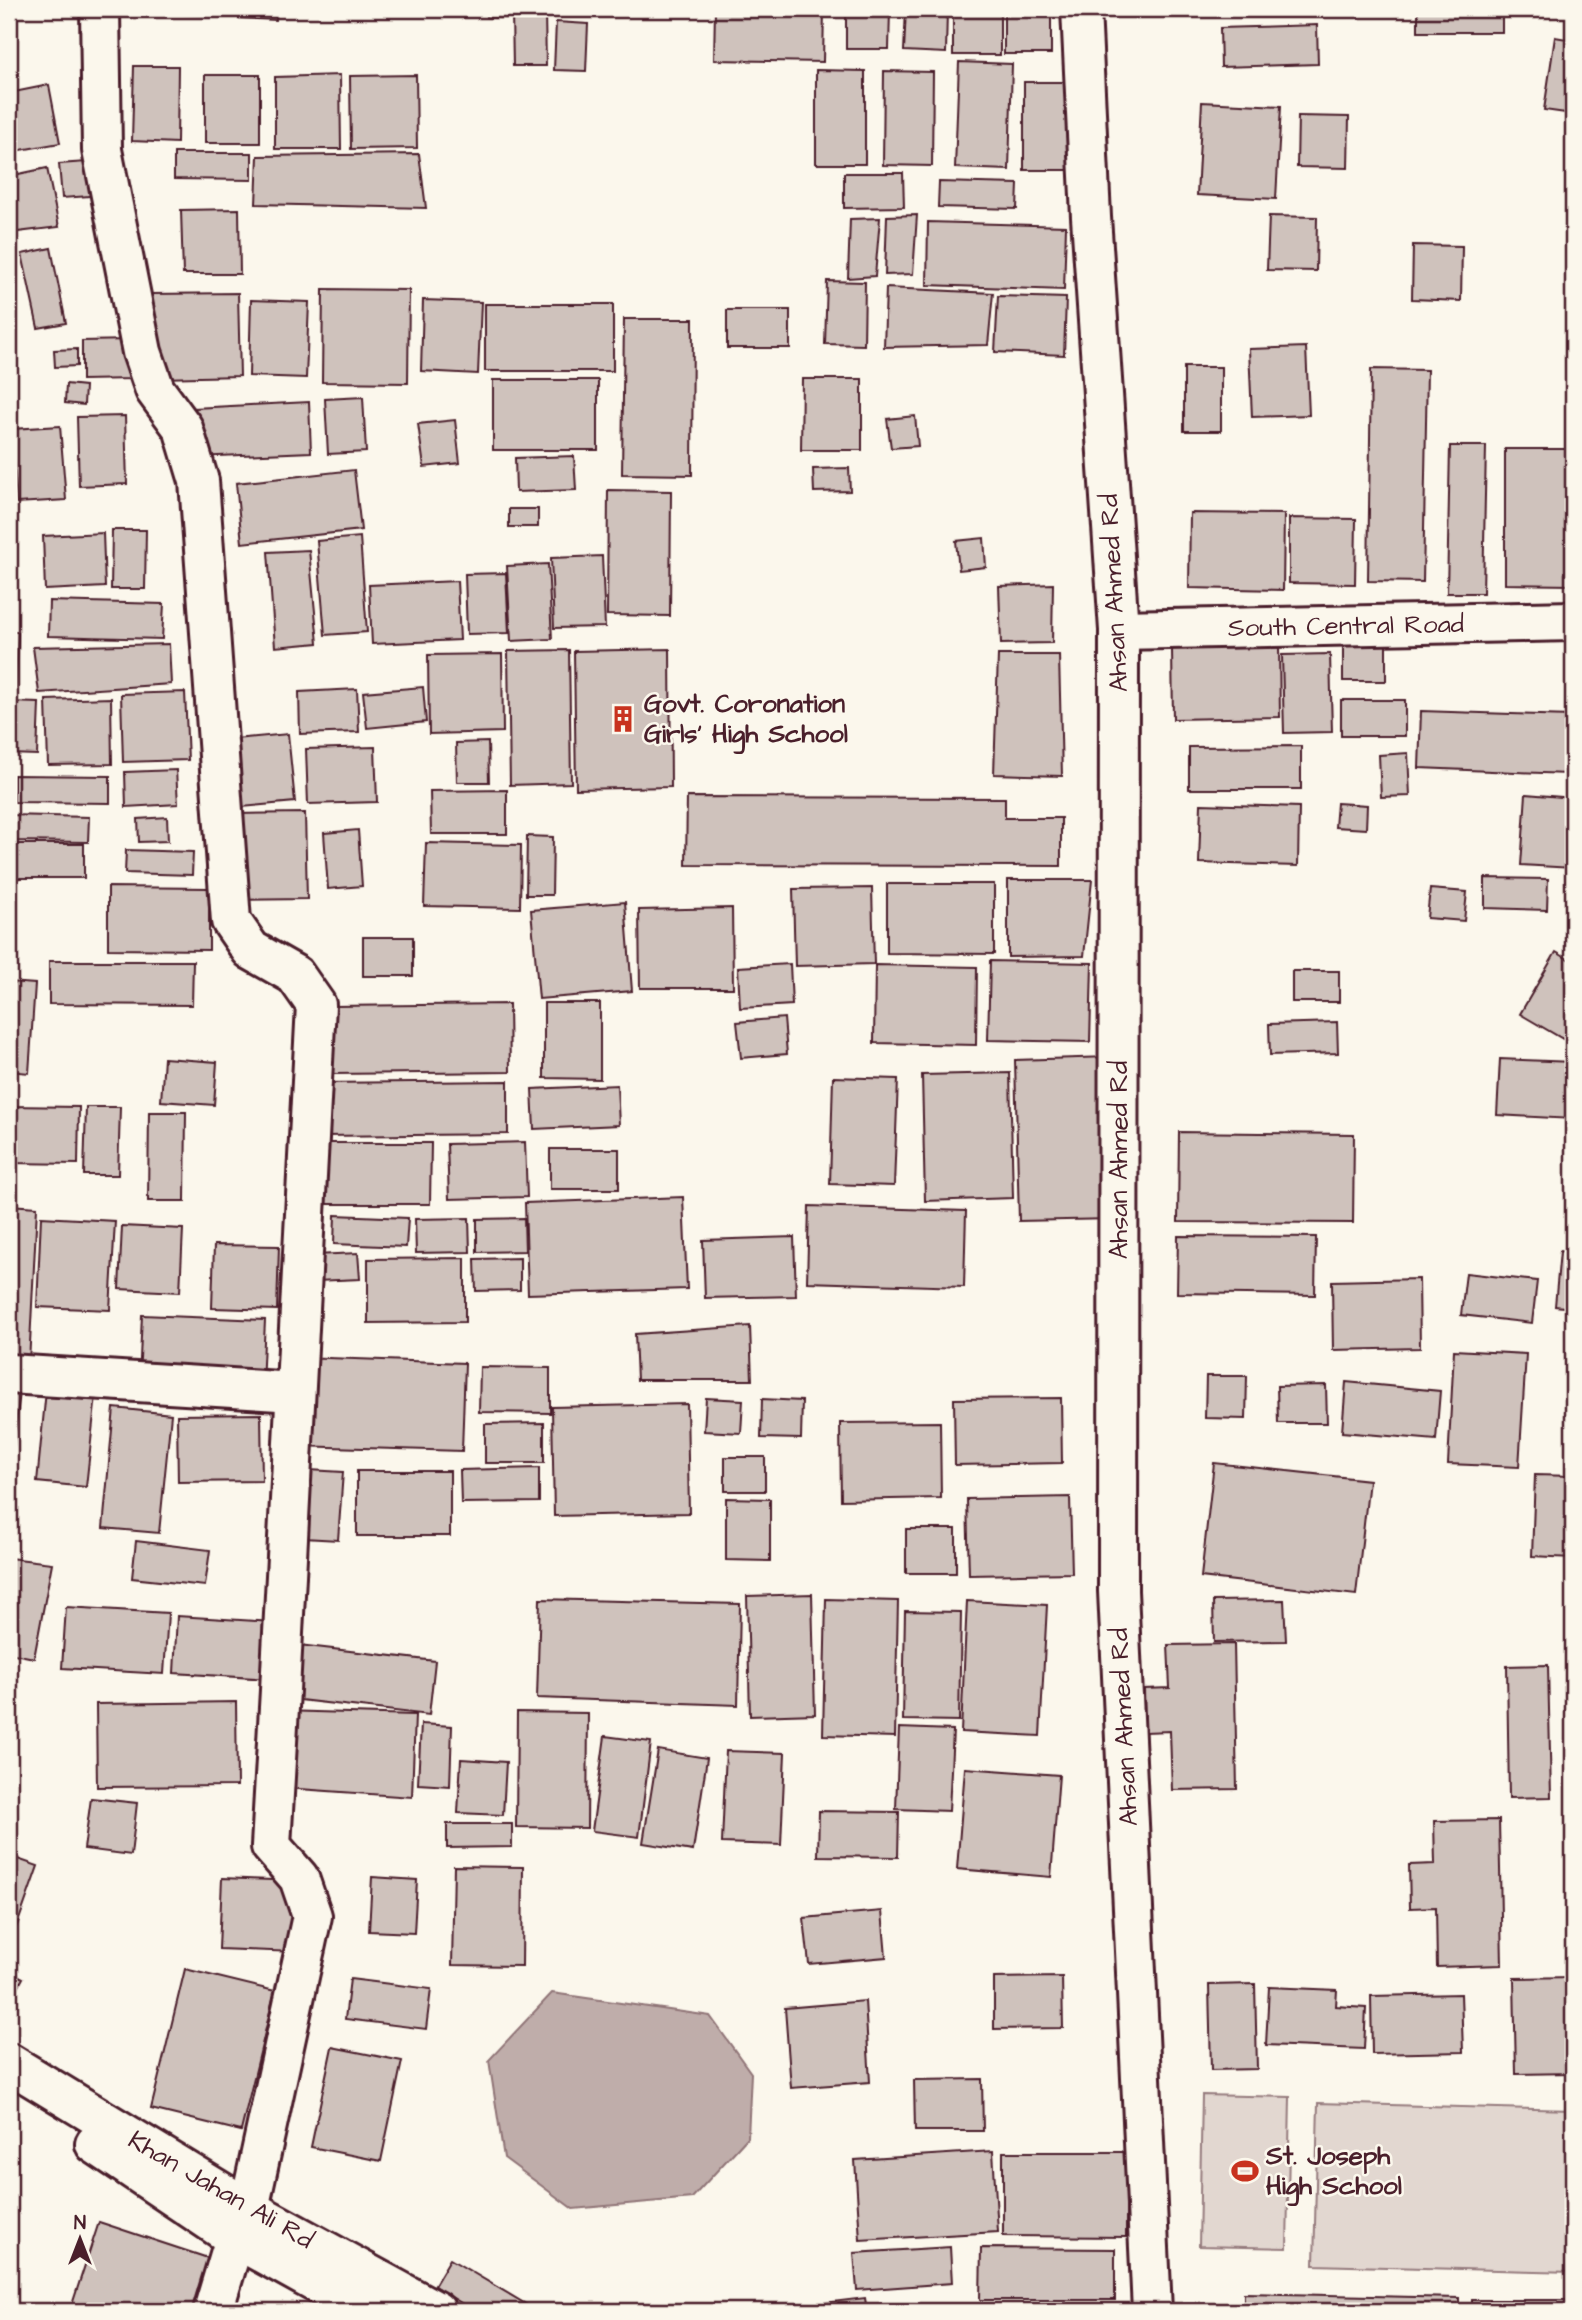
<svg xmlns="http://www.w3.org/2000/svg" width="1582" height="2320" viewBox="0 0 1582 2320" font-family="'Architects Daughter',sans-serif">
<rect width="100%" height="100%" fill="#fbf7ec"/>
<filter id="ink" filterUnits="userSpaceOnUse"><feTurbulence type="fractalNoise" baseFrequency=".0143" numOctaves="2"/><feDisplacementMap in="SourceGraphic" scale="14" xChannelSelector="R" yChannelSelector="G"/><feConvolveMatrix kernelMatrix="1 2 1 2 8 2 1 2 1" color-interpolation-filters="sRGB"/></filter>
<g filter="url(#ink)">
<!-- green -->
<g fill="#e2d7d0" stroke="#967b7e" stroke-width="2">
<path d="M1202 2095 1290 2097 1287 2248 1199 2246Z"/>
<path d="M1318 2103 1573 2110V2272L1314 2265Z"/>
</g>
<!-- water -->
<path fill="#bfadaa" stroke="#907477" stroke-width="2" d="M552 1993 710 2016 751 2073 748 2137 692 2198 573 2209 504 2158 489 2060Z"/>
<!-- building -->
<g fill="#cfc2bc" stroke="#4a1f2b" stroke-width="2">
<path d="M183 9H225V16L183 14Z"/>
<path d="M240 9H277L276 20 239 18Z"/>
<path d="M486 9H507L506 18 486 17Z"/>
<path d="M715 9H824L823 62 714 60Z"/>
<path d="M846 9H890L889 49H846Z"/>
<path d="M906 9H947L946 53 904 51Z"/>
<rect x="953" y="9" width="47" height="46"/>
<rect x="1004" y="9" width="47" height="45"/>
<rect x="1418" y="9" width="84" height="23"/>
<path d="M545 12 546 66H513L512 13Z"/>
<path d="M556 22 588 24 586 71 554 70Z"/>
<path d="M1317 25 1318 64 1221 67 1220 28Z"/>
<path d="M1555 37 1573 40V114L1544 110Z"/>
<path d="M959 62 1012 64 1009 170 955 168Z"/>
<path d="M134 66H178L177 143 132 141Z"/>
<path d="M816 70 865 71V164H816Z"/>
<path d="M884 71 933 72 932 166 883 165Z"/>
<rect x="205" y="75" width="55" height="68"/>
<path d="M340 75 341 149H275V77Z"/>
<path d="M416 75 417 148 351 149 350 76Z"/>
<rect x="1024" y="82" width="52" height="88"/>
<path d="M49 85 60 143 9 152V93Z"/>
<path d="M1202 102 1281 106 1276 199 1197 195Z"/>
<path d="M1298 116 1349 117 1348 168 1297 167Z"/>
<path d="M174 153H252V180L174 179Z"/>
<path d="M419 154 426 208 256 204 258 156Z"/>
<path d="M101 161 104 195 62 198 59 164Z"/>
<path d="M47 168 59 227 9 233V176Z"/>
<path d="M844 173H903L904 207 844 208Z"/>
<path d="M939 182 1018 184 1017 209 938 207Z"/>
<path d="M239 209 240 274H183L181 210Z"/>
<path d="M917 215 913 274 885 275 887 216Z"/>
<path d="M1269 216 1317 217 1316 271 1267 270Z"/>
<path d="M880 218 875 276 848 278 850 219Z"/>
<path d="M928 222 1066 226 1064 290 927 285Z"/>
<path d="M1413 245 1462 246 1461 301 1412 299Z"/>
<path d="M51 248 66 323 38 328 22 254Z"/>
<path d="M827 281 865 282 864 345 825 344Z"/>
<path d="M886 288 993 293 988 345 884 347Z"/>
<path d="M323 289 409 290 408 383 322 382Z"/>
<path d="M238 293 240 376 160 378 152 294Z"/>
<path d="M998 296 1066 298 1064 355 995 352Z"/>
<path d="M251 300 309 302 306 378 249 376Z"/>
<path d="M423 300 481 302 478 374 421 371Z"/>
<rect x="485" y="304" width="128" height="67"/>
<rect x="727" y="310" width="63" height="38"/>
<path d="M624 319H693L692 475 622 474Z"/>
<path d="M131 340 132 379 82 380V341Z"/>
<path d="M1306 347 1309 415 1252 417 1249 349Z"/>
<path d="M77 349V366L55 367 54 350Z"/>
<rect x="1184" y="367" width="37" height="64"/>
<path d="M1371 369 1427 370 1423 582 1368 581Z"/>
<path d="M802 379H862V450H801Z"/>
<rect x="493" y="380" width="105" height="70"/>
<path d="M66 384 85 386 84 405 65 403Z"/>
<path d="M363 397 366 452 328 454 325 399Z"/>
<path d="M309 402 311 452 196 457 194 408Z"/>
<path d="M125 416 127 484 79 486 77 417Z"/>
<path d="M915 416 918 446 891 448 887 419Z"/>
<path d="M455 420 460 463 424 467 418 424Z"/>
<path d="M60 426 66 500 17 503 12 429Z"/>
<path d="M1450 446H1486L1483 593H1447Z"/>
<path d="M1505 449H1573V585L1505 584Z"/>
<path d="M574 456 576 490 516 492 515 458Z"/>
<path d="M849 468 850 491 814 492 813 469Z"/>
<path d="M354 470 361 530 242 543 236 483Z"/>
<path d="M608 490 671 491 670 616 607 615Z"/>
<rect x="509" y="509" width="29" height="18"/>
<path d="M1190 513 1284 514 1283 590 1189 588Z"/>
<path d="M1289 518 1356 519 1355 584 1289 583Z"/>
<path d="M112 530H146L145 589H111Z"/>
<path d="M103 533 105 587 45 590 43 536Z"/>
<path d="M360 537 367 632 325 635 317 541Z"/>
<path d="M984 538 986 567 959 570 956 541Z"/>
<path d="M309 550 318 643 275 647 268 552Z"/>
<path d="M602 556 605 627 554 628 551 558Z"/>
<path d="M548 564 552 639 511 641 507 566Z"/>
<path d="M506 573 509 633 467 634 465 574Z"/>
<path d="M457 581 460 640 372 644 369 585Z"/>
<path d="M1053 584 1052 643 1001 644 999 586Z"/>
<path d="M49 601 164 604 162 639 48 636Z"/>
<path d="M9 632H18L16 689H9Z"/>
<path d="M169 644 171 684 39 693 33 647Z"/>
<rect x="1343" y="645" width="43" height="36"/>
<path d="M1279 647 1280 717 1173 719 1172 649Z"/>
<path d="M670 649 671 787 576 789 574 651Z"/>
<path d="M569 650 571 783 510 785 508 651Z"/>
<path d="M502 654 503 732 429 734 428 655Z"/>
<path d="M1330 654 1332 732 1284 733 1282 655Z"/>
<path d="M998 655H1059L1062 776 994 774Z"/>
<path d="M423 687 426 722 367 728 363 692Z"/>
<path d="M357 689 359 732 300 734 299 692Z"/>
<path d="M185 692 188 760 123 762 121 694Z"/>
<path d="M111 698 112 764 48 765 46 700Z"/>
<rect x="1341" y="700" width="64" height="36"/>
<path d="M9 702 39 703 37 755 9 754Z"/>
<path d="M1421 711 1571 716 1568 774 1419 768Z"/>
<path d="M288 734 295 802 231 808 224 740Z"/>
<path d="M488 742 489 782H457L456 743Z"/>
<path d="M1301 746V789H1189V747Z"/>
<path d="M375 747 377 802 308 804 306 749Z"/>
<path d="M1408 753 1410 796 1381 797 1379 755Z"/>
<path d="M176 770 178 804 126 807 125 772Z"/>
<path d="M14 775 110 776V803L14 802Z"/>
<path d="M507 790V834H431L430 791Z"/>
<path d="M1526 794 1573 798V868L1521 865Z"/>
<path d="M687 797 1005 798V818H1061V866L686 865Z"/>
<path d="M1337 803 1367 805 1366 829 1335 827Z"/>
<path d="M1201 804 1299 807 1298 866 1199 863Z"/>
<path d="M305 813 307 899 237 900 236 814Z"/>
<path d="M9 815 89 817 88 842 9 841Z"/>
<path d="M167 817 168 841 139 842 138 819Z"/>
<path d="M358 830 362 886 328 889 324 833Z"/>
<path d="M527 836 553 837 552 895H526Z"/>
<path d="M426 843 521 845 520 908 424 906Z"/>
<rect x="9" y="844" width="75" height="34"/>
<path d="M126 850 193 852 192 875 125 873Z"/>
<path d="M1485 878 1548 879 1547 910 1485 908Z"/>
<path d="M1008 880H1092L1084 956 1008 957Z"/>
<path d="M887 884H994V954L887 953Z"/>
<path d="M108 887 209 888V950L108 949Z"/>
<path d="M872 888 874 964 795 966 793 889Z"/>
<path d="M1430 889 1467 892 1464 921 1427 918Z"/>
<path d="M625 902 632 991 539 999 531 910Z"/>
<path d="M732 908 733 988H640L639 910Z"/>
<rect x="363" y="937" width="50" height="39"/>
<path d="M1556 952 1573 962V1020L1563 1039 1520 1014Z"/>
<path d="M49 961H193L192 1005 49 1004Z"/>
<path d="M990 961 1092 963 1090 1042 988 1040Z"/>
<path d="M790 964 792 1005 740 1008 738 967Z"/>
<path d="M875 965 977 967 976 1045 874 1043Z"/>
<rect x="1292" y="971" width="47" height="31"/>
<path d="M9 982 35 984 29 1073 9 1071Z"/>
<path d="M544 1003H600V1079L544 1078Z"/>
<path d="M509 1004 510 1072 333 1074V1006Z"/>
<path d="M784 1018 787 1054 741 1058 737 1022Z"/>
<path d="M1337 1022 1338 1053 1270 1055 1269 1024Z"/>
<path d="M1109 1057 1113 1219 1019 1221 1015 1060Z"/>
<path d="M164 1058 217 1062 214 1105 161 1101Z"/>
<path d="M1500 1059 1573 1062V1119L1497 1115Z"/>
<path d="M1010 1073 1013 1198 925 1201 922 1075Z"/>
<path d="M833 1077 898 1079 894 1186 830 1184Z"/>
<path d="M508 1081V1134L321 1136V1083Z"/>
<path d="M617 1085 619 1125 534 1129 532 1089Z"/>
<path d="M9 1106 79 1107 78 1164 9 1163Z"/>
<path d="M86 1107H120L118 1175H84Z"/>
<path d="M149 1112H186L185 1201H148Z"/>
<path d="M1179 1132 1354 1134 1353 1223 1178 1222Z"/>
<path d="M525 1142 527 1197 449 1199 447 1144Z"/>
<path d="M321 1143H431L430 1204H321Z"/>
<rect x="550" y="1149" width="69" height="40"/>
<path d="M683 1197 687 1289 528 1294 525 1203Z"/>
<path d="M9 1205 37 1207 29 1363H9Z"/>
<path d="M809 1206 966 1211 964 1287 807 1282Z"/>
<path d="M335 1215 408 1218 406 1247 334 1244Z"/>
<path d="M41 1217 115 1221 110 1310 37 1307Z"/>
<path d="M469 1218 470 1252 416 1253 415 1219Z"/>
<path d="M524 1218 525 1251 477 1252V1219Z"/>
<path d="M122 1226 183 1229 180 1292 119 1289Z"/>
<path d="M1178 1236 1316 1237 1315 1295 1177 1293Z"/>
<path d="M794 1237 796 1296 705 1298 703 1240Z"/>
<path d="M214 1245 279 1246 277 1310 212 1308Z"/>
<path d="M1560 1251 1573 1253V1308L1555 1306Z"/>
<path d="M358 1253 360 1279 316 1281 315 1255Z"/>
<path d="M465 1258V1322L368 1323V1259Z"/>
<path d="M520 1258V1290L476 1291 475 1259Z"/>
<path d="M1466 1273 1537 1281 1532 1323 1461 1315Z"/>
<path d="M1419 1279 1420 1348 1333 1350 1332 1281Z"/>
<path d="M142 1315 265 1320 262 1385 139 1380Z"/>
<path d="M750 1326 752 1380H637L635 1334Z"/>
<path d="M1454 1350 1526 1354 1519 1467 1448 1464Z"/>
<path d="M300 1357 465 1363 462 1451 297 1446Z"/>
<path d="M480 1367 550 1368V1413L479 1412Z"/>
<path d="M1206 1376H1247L1246 1419 1205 1418Z"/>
<path d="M47 1380 97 1386 86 1487 37 1482Z"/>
<path d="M9 1382 21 1384 11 1464H9Z"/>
<path d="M1346 1382 1440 1391 1436 1440 1342 1432Z"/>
<path d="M1326 1385 1327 1423H1278L1277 1386Z"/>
<path d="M706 1398 743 1400 741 1433 704 1431Z"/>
<path d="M1061 1398 1062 1463 955 1465 954 1399Z"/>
<path d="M762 1399 802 1401 801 1439 761 1438Z"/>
<path d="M687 1404 689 1513 554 1516 552 1407Z"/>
<path d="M114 1408 171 1414 159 1533 103 1528Z"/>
<path d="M261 1414 262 1481 178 1482 177 1415Z"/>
<path d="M940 1422 941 1498 841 1500 840 1423Z"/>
<path d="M544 1423V1463H485V1424Z"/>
<rect x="725" y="1457" width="40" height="34"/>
<path d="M1214 1463 1369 1480 1356 1595 1201 1577Z"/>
<path d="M539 1468V1502L461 1503 460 1470Z"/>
<path d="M309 1470 343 1472 338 1540 304 1538Z"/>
<rect x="357" y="1471" width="93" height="65"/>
<path d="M1535 1475 1573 1476V1558L1532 1556Z"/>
<path d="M1070 1497 1072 1573 969 1575 967 1499Z"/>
<path d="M726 1498 770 1499V1561L726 1560Z"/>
<rect x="906" y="1529" width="50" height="44"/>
<path d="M136 1541 210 1550 205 1586 132 1578Z"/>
<path d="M9 1558 52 1563 34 1658 9 1653Z"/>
<path d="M812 1594 815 1714 750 1716 747 1596Z"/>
<path d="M540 1599 740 1604 738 1705 537 1698Z"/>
<path d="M826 1599 898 1601 895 1737 823 1735Z"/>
<path d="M1284 1600 1286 1641 1214 1642 1213 1601Z"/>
<path d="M967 1601 1047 1605 1040 1736 961 1732Z"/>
<path d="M66 1607 168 1613 164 1674 62 1668Z"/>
<path d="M905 1611 961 1612 959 1721 903 1720Z"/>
<path d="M177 1616 273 1622 270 1679 174 1673Z"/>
<path d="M290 1644 435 1661 429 1715 283 1698Z"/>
<path d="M1234 1644 1237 1789 1172 1790 1170 1731 1145 1732 1144 1689 1170 1688 1168 1645Z"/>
<path d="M1548 1665 1551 1797 1509 1798 1507 1666Z"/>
<path d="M236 1702 237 1786 97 1787 96 1704Z"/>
<path d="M282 1711 415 1715 412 1797 285 1788Z"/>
<path d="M517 1712 588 1713 587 1828 516 1827Z"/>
<path d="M421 1724 452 1726 450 1786 418 1784Z"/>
<path d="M899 1728 953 1730 949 1811 896 1809Z"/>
<path d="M605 1736 651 1742 639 1837 592 1831Z"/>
<path d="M658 1750 707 1758 693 1851 643 1843Z"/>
<path d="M726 1751 785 1753 781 1845 722 1843Z"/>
<path d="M461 1759 506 1762 503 1815 458 1813Z"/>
<path d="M965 1768 1059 1775 1051 1877 957 1869Z"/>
<path d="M91 1798 137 1803 131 1855 84 1849Z"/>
<path d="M819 1811 899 1812 898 1857 818 1856Z"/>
<path d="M1499 1820 1502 1965 1437 1967 1436 1907 1410 1908 1409 1865 1435 1864 1434 1821Z"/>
<path d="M447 1824H512V1847L447 1848Z"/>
<path d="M9 1856 38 1866 9 1948Z"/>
<path d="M454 1866 523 1867 522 1966 452 1965Z"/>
<path d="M372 1877 417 1880 414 1933 369 1931Z"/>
<path d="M222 1878 298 1881 295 1952 219 1949Z"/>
<path d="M882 1911 886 1957 809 1964 804 1918Z"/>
<path d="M185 1969 275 1991 241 2131 151 2109Z"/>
<path d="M9 1971 23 1978 9 2004Z"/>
<path d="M1062 1977 1063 2028 994 2029V1978Z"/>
<path d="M1573 1977V2073L1516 2074 1514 1978Z"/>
<path d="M350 1979 431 1989 426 2029 345 2019Z"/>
<path d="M1255 1984 1257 2069 1211 2070 1209 1985Z"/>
<path d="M1269 1987 1337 1990 1336 2006 1366 2008 1364 2049 1266 2045Z"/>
<path d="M1461 1994 1463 2052 1372 2054 1371 1996Z"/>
<path d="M865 2001 870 2082 791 2088 785 2008Z"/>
<path d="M332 2047 402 2061 381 2161 311 2147Z"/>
<path d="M982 2079 983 2131H915L914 2080Z"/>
<path d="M993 2151 998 2232 860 2240 855 2160Z"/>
<path d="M1003 2152H1126V2237L1003 2236Z"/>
<path d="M99 2222 223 2263 207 2311H70Z"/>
<path d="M950 2247 952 2283 857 2290 854 2253Z"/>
<path d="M981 2248 1115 2249V2300H980Z"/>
<path d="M450 2259 529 2306 526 2311H474L434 2286Z"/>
<path d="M1244 2293 1459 2298V2311H1244Z"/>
<path d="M865 2298 867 2311H824L823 2303Z"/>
<rect x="1472" y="2300" width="101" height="11"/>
</g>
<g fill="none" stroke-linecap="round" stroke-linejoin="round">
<defs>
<g id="street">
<path d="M100 9 102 150 142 352 155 390 183 428 199 481 231 921 251 950 295 975 316 1005C300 1286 288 1566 271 1846L299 1878 312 1916 249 2209 235 2238 213 2311"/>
<path d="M9 1374 295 1392"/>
</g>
<g id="secondary">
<path d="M1081 9 1091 217 1119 630 1118 1591 1152 2311"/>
<path d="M1119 630 1573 621"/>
</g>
<g id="highway">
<path d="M9 2063 249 2209 436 2311"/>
<path d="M95 2144 235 2238 367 2311"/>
</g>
</defs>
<!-- street casing -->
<use href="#street" stroke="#4a1f2b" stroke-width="44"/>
<!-- secondary casing -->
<use href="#secondary" stroke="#4a1f2b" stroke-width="44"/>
<!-- highway casing -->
<use href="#highway" stroke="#4a1f2b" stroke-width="44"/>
<!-- street -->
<use href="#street" stroke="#fbf7ec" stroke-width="38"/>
<!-- secondary -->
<use href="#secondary" stroke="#fbf7ec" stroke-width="38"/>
<!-- highway -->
<use href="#highway" stroke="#fbf7ec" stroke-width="38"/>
</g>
</g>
<!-- icons -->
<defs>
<symbol id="building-bare" viewBox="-9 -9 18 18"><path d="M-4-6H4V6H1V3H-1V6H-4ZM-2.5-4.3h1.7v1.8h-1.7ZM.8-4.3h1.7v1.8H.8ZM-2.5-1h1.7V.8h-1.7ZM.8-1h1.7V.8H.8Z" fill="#c8321e" stroke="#fbf7ec" stroke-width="2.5" paint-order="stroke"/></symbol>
<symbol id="stadium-bare" viewBox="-9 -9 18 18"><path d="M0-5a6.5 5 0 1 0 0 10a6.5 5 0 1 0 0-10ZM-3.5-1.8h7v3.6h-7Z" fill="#c8321e" stroke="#fbf7ec" stroke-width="2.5" paint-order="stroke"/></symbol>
</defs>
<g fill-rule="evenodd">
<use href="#building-bare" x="604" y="700" width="38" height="38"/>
<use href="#stadium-bare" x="1226" y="2152" width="38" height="38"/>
</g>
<g text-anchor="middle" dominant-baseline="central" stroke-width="5" stroke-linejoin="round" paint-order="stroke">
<!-- street labels -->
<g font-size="26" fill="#4a1f2b" stroke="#fbf7ec">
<text transform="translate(1114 593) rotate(-93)">Ahsan Ahmed Rd</text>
<text transform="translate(1346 626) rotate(-1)">South Central Road</text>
<text transform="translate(1119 1160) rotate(-90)">Ahsan Ahmed Rd</text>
<text transform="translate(1124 1727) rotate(-93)">Ahsan Ahmed Rd</text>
<text transform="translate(221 2190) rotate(30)">Khan Jahan Ali Rd</text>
</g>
<!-- poi labels -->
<g font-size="26" font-weight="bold" fill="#4a1f2b" stroke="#fbf7ec" text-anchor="start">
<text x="644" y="704">Govt. Coronation<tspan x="644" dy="30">Girls' High School</tspan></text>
<text x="1266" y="2156">St. Joseph<tspan x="1266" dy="30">High School</tspan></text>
</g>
</g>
<!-- margin -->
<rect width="1582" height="2320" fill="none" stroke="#fbf7ec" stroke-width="35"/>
<rect x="18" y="18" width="1547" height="2285" fill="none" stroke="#4a1f2b" stroke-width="2.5" filter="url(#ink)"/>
<!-- north arrow -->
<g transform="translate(80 2239)" stroke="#fbf7ec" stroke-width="5" paint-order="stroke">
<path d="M0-5L12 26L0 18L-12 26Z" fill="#4a1f2b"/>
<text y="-10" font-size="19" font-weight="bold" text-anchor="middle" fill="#4a1f2b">N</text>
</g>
</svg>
